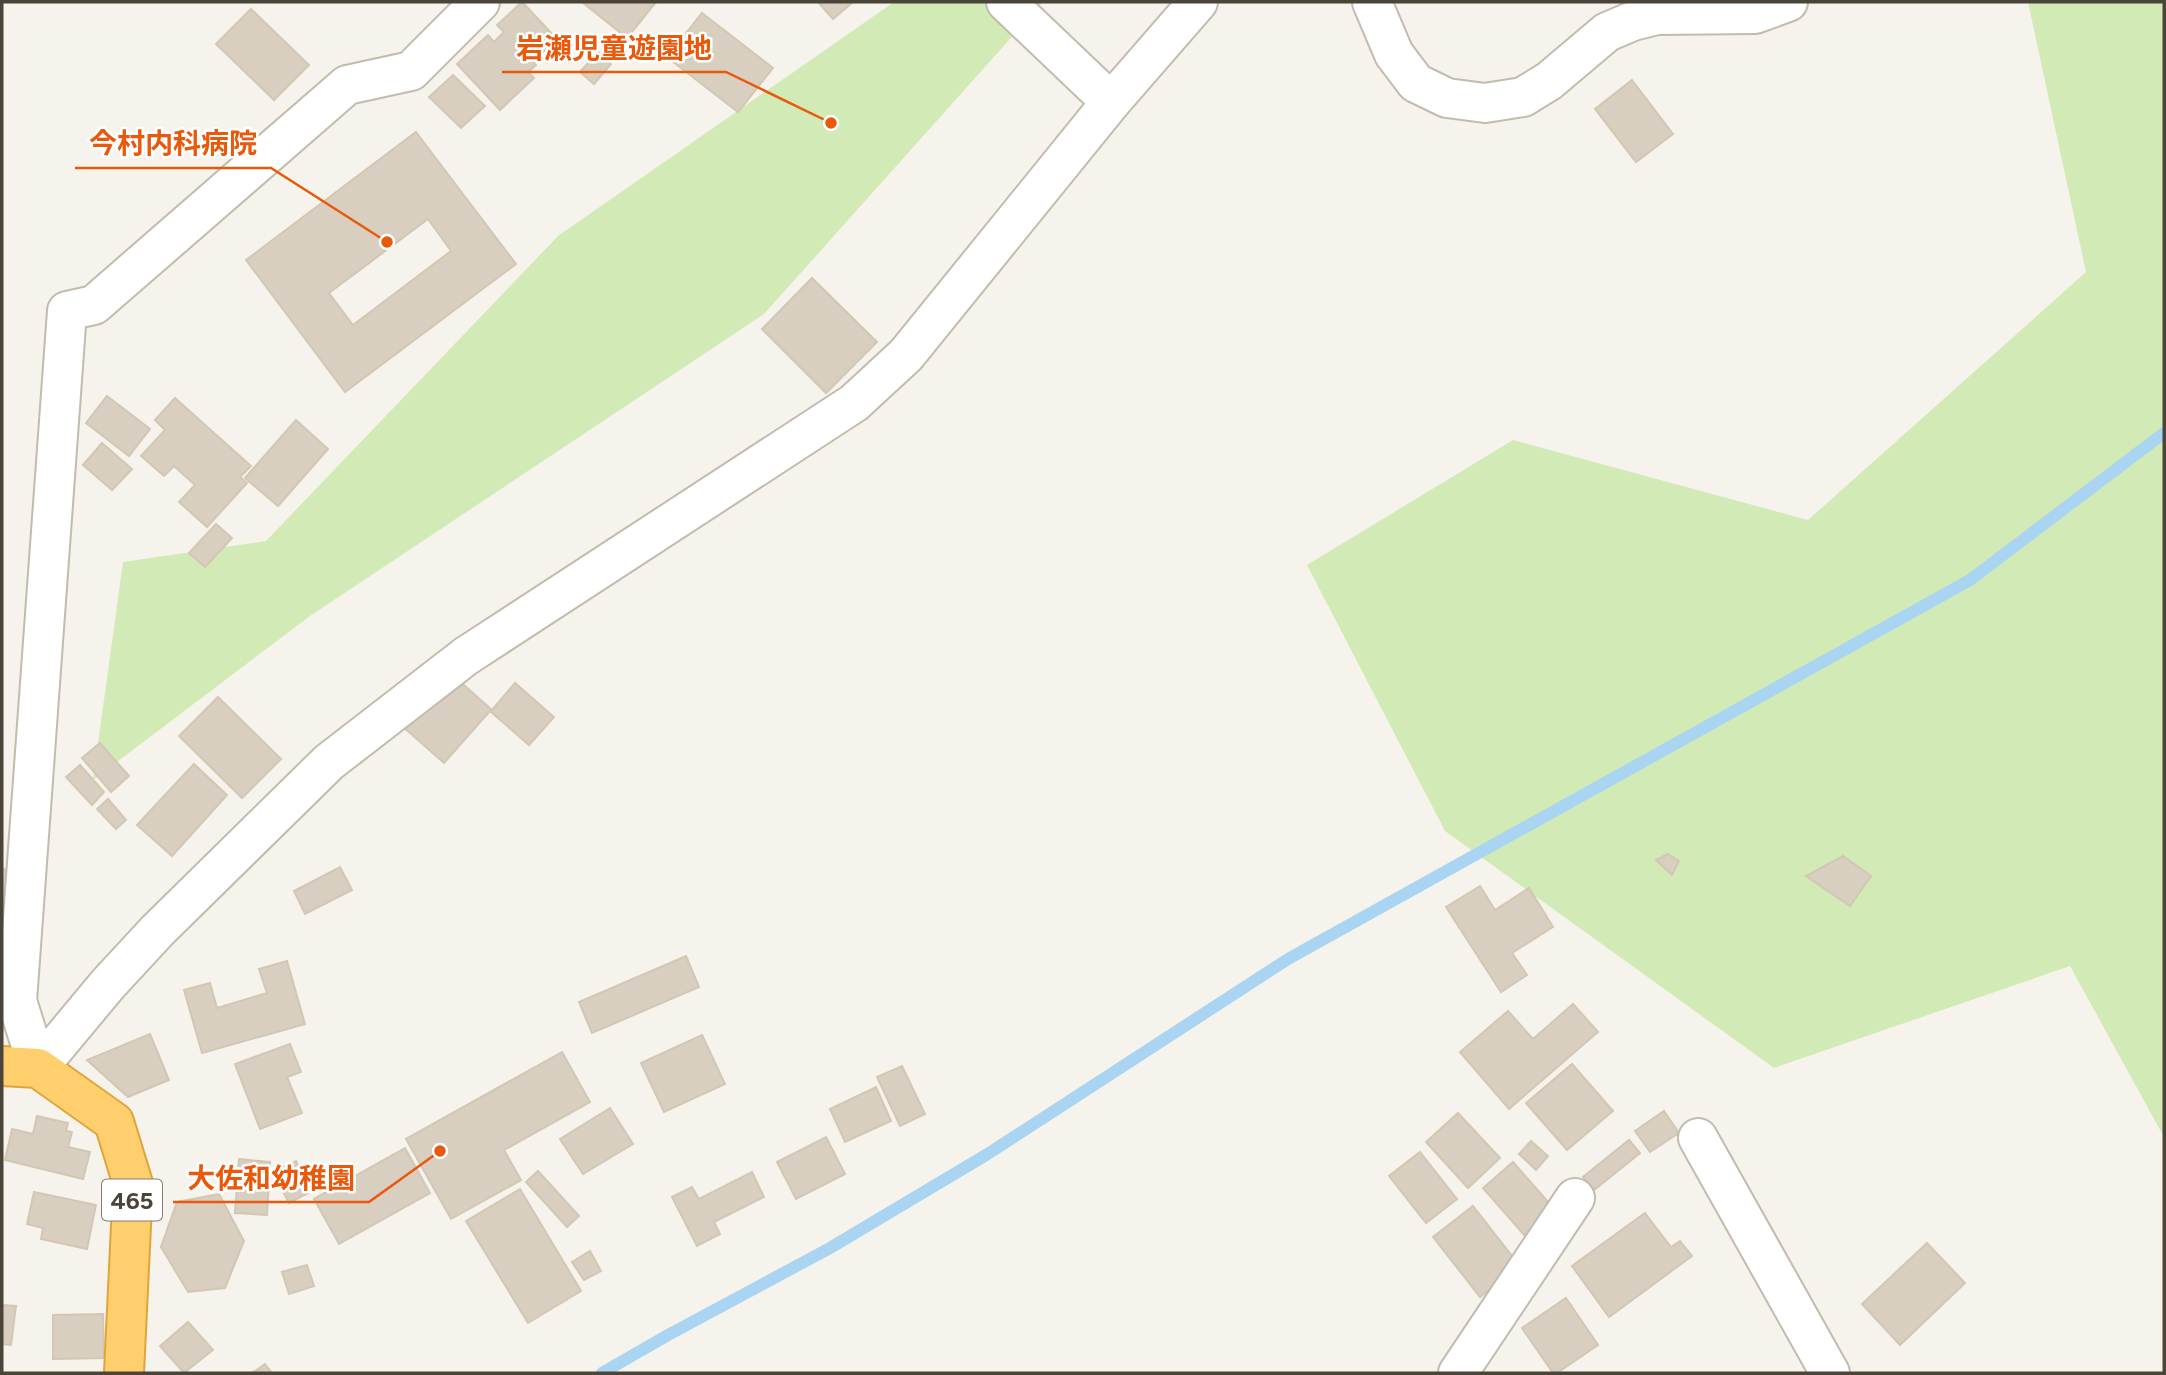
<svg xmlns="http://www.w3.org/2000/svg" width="2166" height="1375" viewBox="0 0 2166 1375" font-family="Figtree,'Noto Sans JP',sans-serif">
<rect width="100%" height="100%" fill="#f6f3ec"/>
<!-- green -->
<g fill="#d2eab5">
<path d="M894 2H1043L764 314 310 616 93 780 123 562 266 541 558 236Z"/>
<path d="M2028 2H2164V1137L2070 966 1774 1068 1445 831 1307 565 1513 440 1808 520 2086 272Z"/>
</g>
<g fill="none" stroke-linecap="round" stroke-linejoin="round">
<!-- stream -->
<path stroke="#a9d4f2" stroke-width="12" d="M602 1373 668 1335 830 1248 986 1155 1288 959 1970 580 2164 433"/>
</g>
<!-- building -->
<g fill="#d8cfc1" stroke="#d3c7b4" stroke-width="2" fill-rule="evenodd">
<path d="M522 2 557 39 533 61 536 65 528 72 534 78 500 110 457 64 488 35 494 42 504 32 497 25Z"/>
<path d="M582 2H656L627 38Z"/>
<path d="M818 2H853L833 19Z"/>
<path d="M251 9 309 65 274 100 216 44Z"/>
<path d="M702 13 773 68 738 112 667 57Z"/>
<path d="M598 52 611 64 594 84 580 72Z"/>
<path d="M453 75 485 106 461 128 429 97Z"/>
<path d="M1632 80 1673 134 1636 162 1595 109Z"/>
<path d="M416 132 516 264 345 392 246 260ZM428 219 451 251 353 325 329 293Z"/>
<path d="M812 278 877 342 826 393 762 329Z"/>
<path d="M107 396 150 429 129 456 86 423Z"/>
<path d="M175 398 251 466 240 477 247 483 207 527 179 502 195 485 174 466 164 476 141 456 165 430 155 420Z"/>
<path d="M296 420 328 449 278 506 245 478Z"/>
<path d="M102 443 132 469 112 490 83 465Z"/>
<path d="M216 524 232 538 205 567 189 553Z"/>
<path d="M456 678 492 710 515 683 554 717 529 745 490 711 444 763 400 724Z"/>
<path d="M218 697 281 759 242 798 179 736Z"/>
<path d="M100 743 129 776 111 792 82 758Z"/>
<path d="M194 764 227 795 172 856 137 825Z"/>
<path d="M80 765 104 792 92 805 66 777Z"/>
<path d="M108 799 126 820 116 829 97 809Z"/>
<path d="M1668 854 1679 861 1672 875 1656 860Z"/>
<path d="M1843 856 1871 876 1850 906 1806 876Z"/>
<path d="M340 867 352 890 305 914 294 891Z"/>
<path d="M2 869 13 871 5 918H2Z"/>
<path d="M1480 886 1495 910 1529 888 1553 927 1512 953 1527 975 1501 992 1446 907Z"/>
<path d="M686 956 699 987 592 1033 579 1002Z"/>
<path d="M287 961 305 1024 202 1053 184 990 210 983 217 1008 267 993 259 969Z"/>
<path d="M1573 1004 1598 1032 1509 1109 1460 1052 1508 1011 1533 1039Z"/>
<path d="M150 1034 169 1080 128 1097 87 1060Z"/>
<path d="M702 1035 725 1084 664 1112 641 1063Z"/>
<path d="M290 1044 301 1072 287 1077 302 1113 260 1129 235 1064Z"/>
<path d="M562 1052 590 1102 504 1150 521 1180 451 1219 406 1139Z"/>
<path d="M1572 1064 1613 1111 1567 1150 1526 1103Z"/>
<path d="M902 1066 925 1114 900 1126 877 1077Z"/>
<path d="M876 1087 891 1121 845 1142 830 1109Z"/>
<path d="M610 1108 633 1144 583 1174 560 1139Z"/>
<path d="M1664 1111 1679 1133 1650 1152 1635 1131Z"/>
<path d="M1458 1113 1500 1158 1468 1188 1426 1142Z"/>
<path d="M37 1116 68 1123 66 1131 72 1132 68 1147 90 1152 83 1179 5 1160 12 1129 33 1134Z"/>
<path d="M826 1137 845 1174 796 1199 777 1162Z"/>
<path d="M1629 1140 1640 1153 1594 1190 1583 1177Z"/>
<path d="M1531 1141 1548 1156 1536 1170 1519 1154Z"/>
<path d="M405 1148 430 1193 339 1244 314 1199Z"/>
<path d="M1420 1152 1457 1199 1426 1223 1389 1176Z"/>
<path d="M239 1159 270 1162 267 1215 235 1213Z"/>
<path d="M296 1161 312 1191 289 1203 273 1173Z"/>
<path d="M1513 1162 1556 1211 1526 1237 1483 1188Z"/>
<path d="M538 1171 579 1216 567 1227 526 1182Z"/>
<path d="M752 1172 764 1197 714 1222 720 1234 697 1246 672 1197 692 1187 699 1199Z"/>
<path d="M520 1189 581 1291 528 1323 466 1221Z"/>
<path d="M34 1192 96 1205 87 1249 41 1239 43 1228 27 1224Z"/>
<path d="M219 1194 244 1241 225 1288 188 1292 161 1247 177 1202Z"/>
<path d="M1473 1206 1520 1266 1480 1297 1433 1237Z"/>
<path d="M1645 1213 1671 1247 1680 1241 1692 1256 1609 1317 1572 1266Z"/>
<path d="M1927 1243 1965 1283 1900 1345 1862 1304Z"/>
<path d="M590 1251 601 1271 584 1280 572 1262Z"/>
<path d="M307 1265 314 1286 289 1294 282 1272Z"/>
<path d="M1566 1298 1598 1345 1557 1373H1553L1522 1328Z"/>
<path d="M2 1305 16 1306 11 1345 2 1344Z"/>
<path d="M103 1314 104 1358 53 1359V1315Z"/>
<path d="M188 1322 213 1350 184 1373 160 1346Z"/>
<path d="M265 1364 272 1373H252Z"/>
</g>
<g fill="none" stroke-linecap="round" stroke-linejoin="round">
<defs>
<g id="minor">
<path d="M1006 2 1111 102"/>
<path d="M1372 2 1394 54 1416 83 1447 98 1485 103 1523 97 1549 81 1607 32 1633 21 1657 15 1755 14 1788 2"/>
<path d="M38 1068 108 984 157 931 329 762 466 656 854 403 906 355 1111 102 1198 2"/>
<path d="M38 1068 17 1001 67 311 94 305 347 85 411 71 480 2"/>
<path d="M1698 1138 1830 1373"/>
<path d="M1458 1373 1575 1198"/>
</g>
<path id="highway" d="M2 1066 38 1068 114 1122 133 1184 124 1373"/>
</defs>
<!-- minor casing -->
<use href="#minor" stroke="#c2bbae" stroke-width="42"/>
<!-- highway casing -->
<use href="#highway" stroke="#e0a43c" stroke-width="42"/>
<!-- minor -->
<use href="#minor" stroke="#fff" stroke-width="38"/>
<!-- highway -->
<use href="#highway" stroke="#ffcf6e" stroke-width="38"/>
</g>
<g text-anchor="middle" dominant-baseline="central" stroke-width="5" stroke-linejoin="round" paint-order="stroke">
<!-- shield labels -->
<rect fill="#fff" stroke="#817c74" stroke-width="2" x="102" y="1179.5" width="60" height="41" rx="5"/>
<g font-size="24" font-weight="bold" fill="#4b4439">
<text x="132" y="1200">465</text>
</g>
</g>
<!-- callouts -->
<path fill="none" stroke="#e8590c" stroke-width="2.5" d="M831 123L726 72H502M387 242L271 168H75M440 1151L369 1202H173"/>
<g fill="#e8590c" stroke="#fff" stroke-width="2.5">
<circle cx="831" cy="123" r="7"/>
<circle cx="387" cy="242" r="7"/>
<circle cx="440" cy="1151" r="7"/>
</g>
<g font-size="28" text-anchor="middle" font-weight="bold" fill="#e8590c" stroke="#fff" stroke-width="5" stroke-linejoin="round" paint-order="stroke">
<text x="614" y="58">岩瀬児童遊園地</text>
<text x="173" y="153">今村内科病院</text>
<text x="271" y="1188">大佐和幼稚園</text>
</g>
<!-- border -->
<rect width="2166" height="1375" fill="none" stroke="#4b4439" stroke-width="7"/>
</svg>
